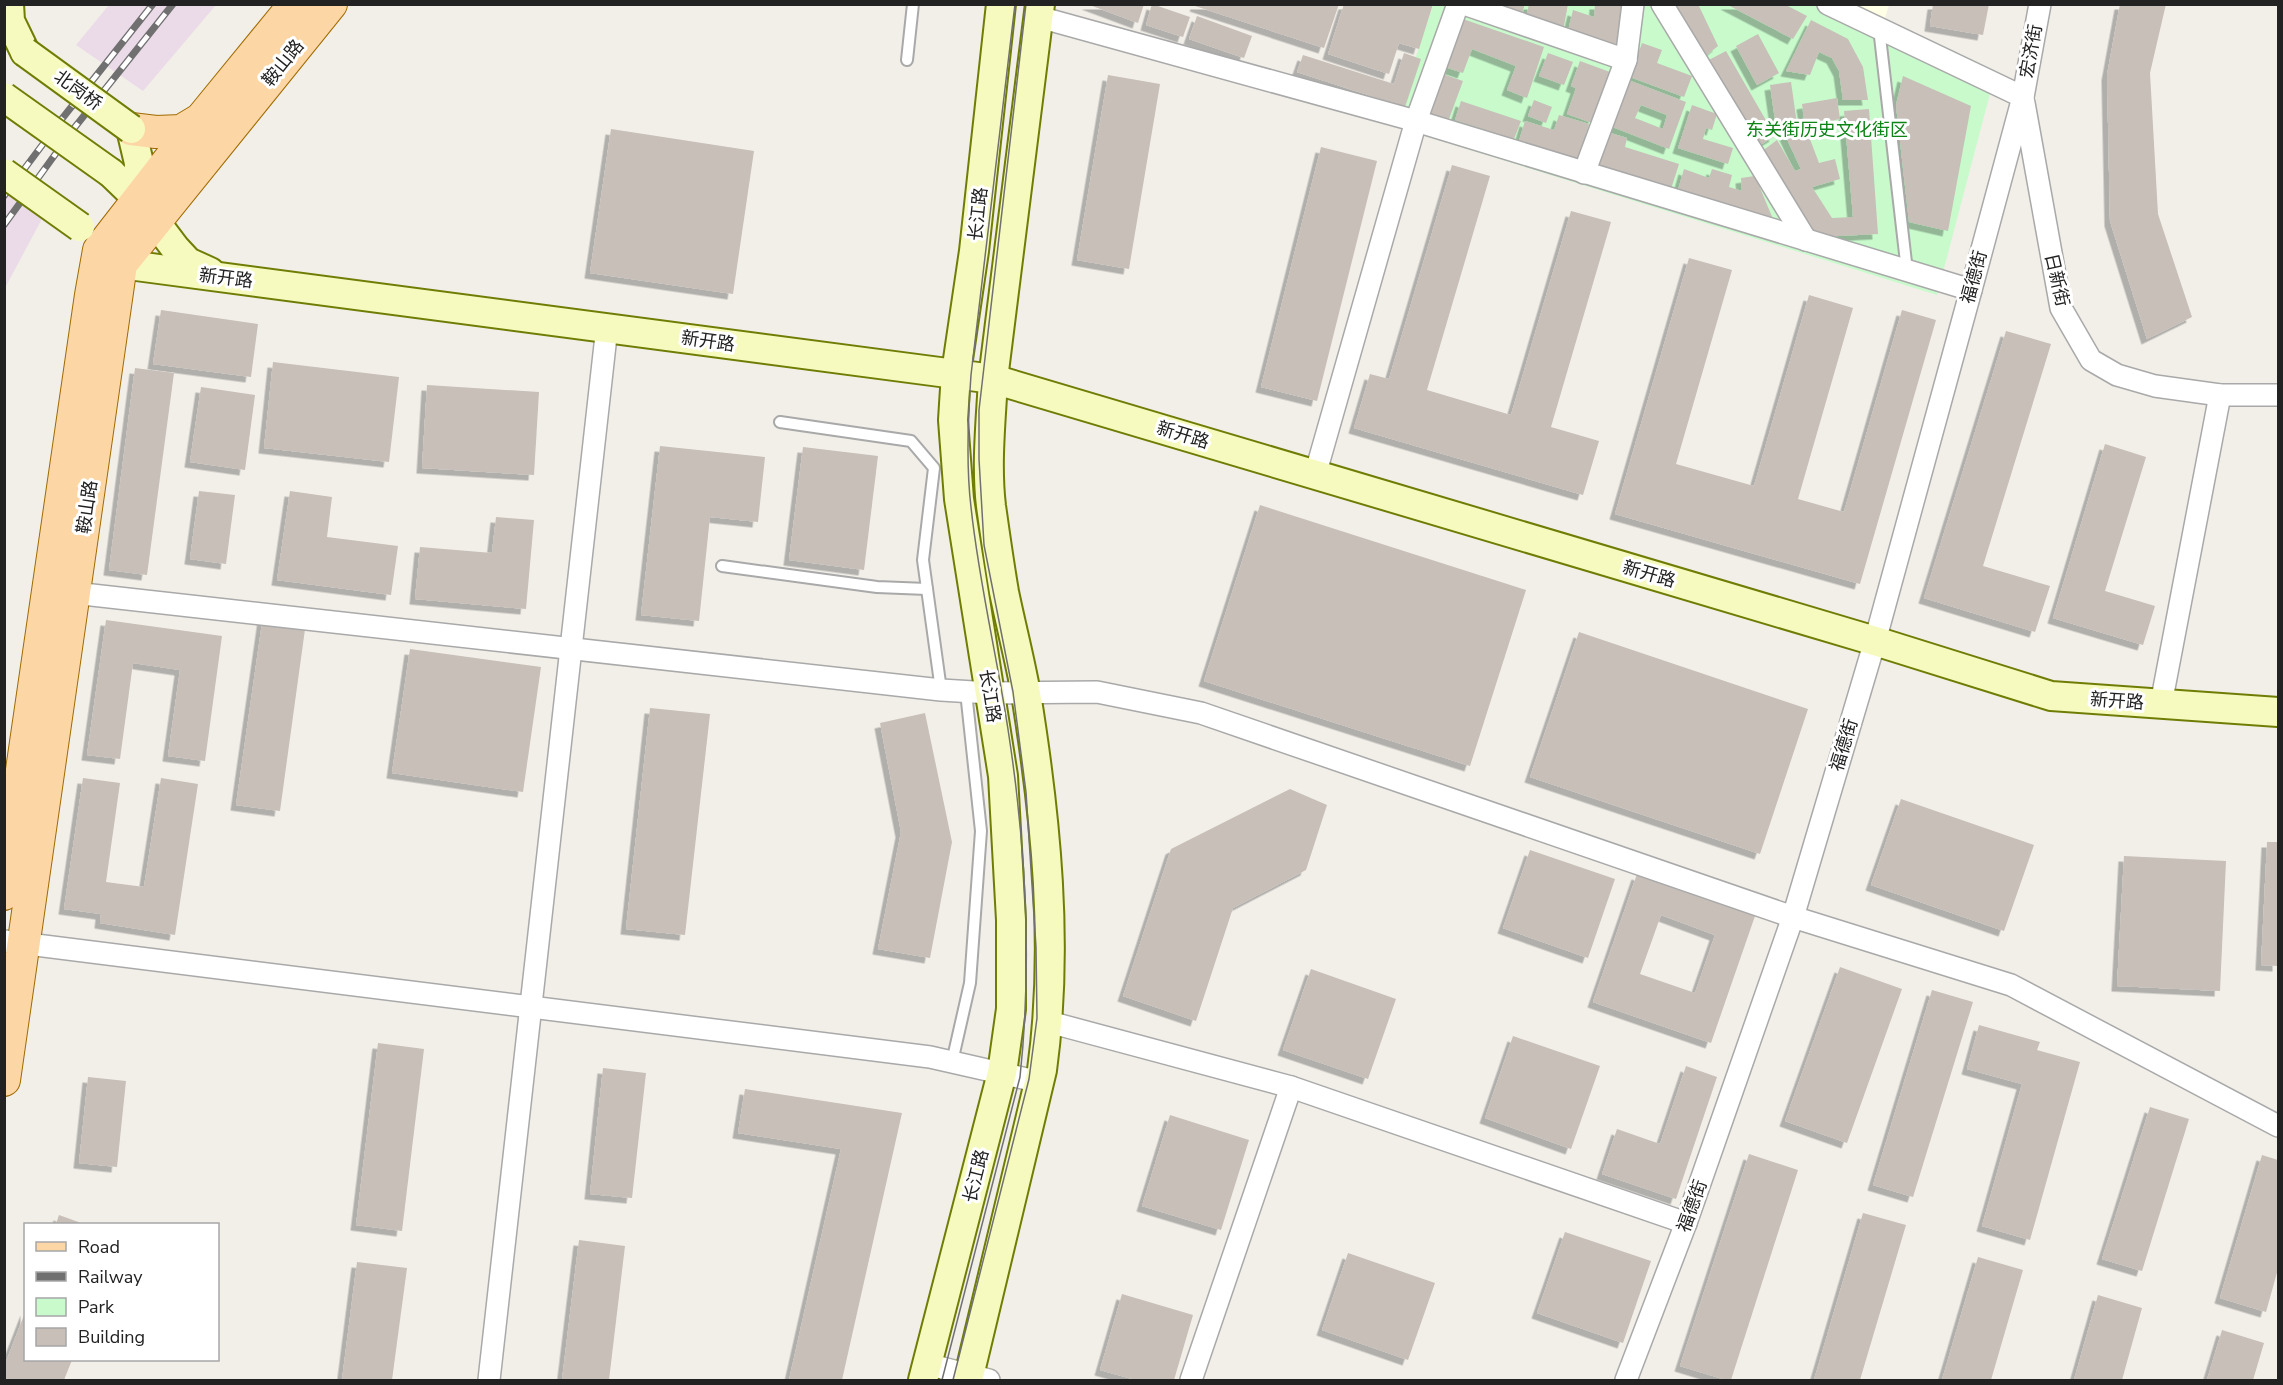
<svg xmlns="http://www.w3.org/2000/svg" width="2283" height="1385" viewBox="0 0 2283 1385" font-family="'Nunito Sans','Noto Sans SC',sans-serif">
<defs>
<filter id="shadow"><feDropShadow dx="-5.5" dy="5.5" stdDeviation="0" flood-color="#0004"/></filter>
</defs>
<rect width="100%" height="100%" fill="#f2efe9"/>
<!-- industrial -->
<g fill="#ebdbe8">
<path d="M109 5V4L216 5 143 91 76 45Z"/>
<path d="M5 188 44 215 5 288Z"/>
</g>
<!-- education -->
<path fill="#ffffe5" d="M1856 5H1889L1885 18Z"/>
<!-- park -->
<path fill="#c8facc" d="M1433 5H1856L1996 71 1937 295 1393 126Z"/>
<!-- building -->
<g fill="#c7bfb8" fill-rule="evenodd" filter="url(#shadow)">
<path d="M1087 4H1144L1138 23Z"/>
<path d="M1152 4 1190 17 1183 37 1146 25Z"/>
<path d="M1196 4H1339L1324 48 1195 6Z"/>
<path d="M1344 4H1433L1419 49 1399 43 1389 74 1328 54Z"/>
<path d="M1495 4H1525L1522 13Z"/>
<path d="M1529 4H1568L1564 26 1527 14Z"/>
<path d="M1595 4H1623L1618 43 1613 46 1568 31 1573 10 1594 17Z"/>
<path d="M1671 4H1698L1718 46 1702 59Z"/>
<path d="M1726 4H1784L1807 16 1793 39Z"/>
<path d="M1933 4H1989L1983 35 1930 26Z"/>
<path d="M2120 4H2166L2150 73 2158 214 2192 317 2147 339 2110 221 2107 75Z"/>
<path d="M1197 16 1252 36 1244 58 1189 39Z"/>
<path d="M1460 18 1544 47 1527 98 1507 90 1516 66 1472 49 1463 73 1442 66Z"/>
<path d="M1811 20 1848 39 1863 67 1868 100H1843L1839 71 1832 58 1819 52 1810 75 1786 71Z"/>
<path d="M1758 34 1779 73 1757 85 1736 46Z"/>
<path d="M1642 43 1662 50 1657 63 1692 76 1684 97 1630 77Z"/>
<path d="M1726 51 1775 136 1757 147 1707 61Z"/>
<path d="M1404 53 1421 59 1405 107 1297 72 1303 55 1394 84Z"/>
<path d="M1548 53 1573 62 1564 85 1539 76Z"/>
<path d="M1580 61 1610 72 1592 123 1567 114 1576 88 1571 86Z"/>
<path d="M1440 73 1463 81 1449 119 1426 112Z"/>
<path d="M1108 75 1160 84 1129 269 1077 260Z"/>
<path d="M1903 76 1971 106 1948 231 1909 222 1896 105Z"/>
<path d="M1628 80 1686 102 1669 149 1610 126ZM1641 105 1667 115 1663 129 1635 118Z"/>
<path d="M1791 82 1797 124 1776 127 1770 85Z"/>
<path d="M1837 98 1840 119 1805 126 1802 104Z"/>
<path d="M1534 100 1552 107 1546 123 1528 116Z"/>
<path d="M1461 101 1521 121 1514 139 1455 120Z"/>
<path d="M1692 105 1717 114 1712 130 1706 128 1703 139 1733 148 1728 164 1678 148Z"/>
<path d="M1869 109 1878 234 1818 237 1761 152 1777 140 1795 171 1801 169 1785 135 1805 126 1819 163 1835 159 1840 179 1812 187 1832 218 1853 217 1844 111Z"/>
<path d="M1559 115 1589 124 1578 160 1519 141 1525 121 1554 130Z"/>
<path d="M611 129 754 151 733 294 590 273Z"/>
<path d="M1607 132 1627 138 1625 147 1679 164 1671 189 1597 166Z"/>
<path d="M1321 147 1377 161 1317 401 1261 387Z"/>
<path d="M1452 165 1490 176 1427 390 1511 415 1571 211 1611 222 1551 427 1599 441 1583 495 1354 428 1370 374 1389 379Z"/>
<path d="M1684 169 1709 178 1712 169 1732 175 1729 187 1742 191 1741 178 1755 176 1773 219 1678 190Z"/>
<path d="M1689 258 1732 270 1676 464 1754 486 1809 295 1853 308 1798 499 1844 512 1902 310 1936 320 1860 584 1615 514Z"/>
<path d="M161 310 258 324 251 377 153 364Z"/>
<path d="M2006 331 2051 344 1983 566 2050 586 2035 632 1924 598Z"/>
<path d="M273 362 399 377 389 462 264 448Z"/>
<path d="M135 368 174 373 147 575 109 570Z"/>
<path d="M427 385 539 392 534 475 422 468Z"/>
<path d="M201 387 255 395 245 470 190 462Z"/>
<path d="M2105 444 2146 457 2105 591 2155 606 2143 645 2053 618Z"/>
<path d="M660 446 765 457 758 522 710 517 699 621 641 615Z"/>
<path d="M803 447 878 456 864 570 789 560Z"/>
<path d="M199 491 235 495 226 564 190 559Z"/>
<path d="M290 491 332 497 327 537 398 546 391 595 277 580Z"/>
<path d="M1260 505 1526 590 1470 766 1204 681Z"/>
<path d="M496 517 534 520 526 609 415 599 420 547 492 553Z"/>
<path d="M263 616 306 622 280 811 236 805Z"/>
<path d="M106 620 222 636 205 761 168 756 180 670 133 663 120 759 87 755Z"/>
<path d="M1579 632 1808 709 1760 854 1530 777Z"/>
<path d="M410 649 541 667 523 792 392 773Z"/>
<path d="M650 708 710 714 685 935 626 929Z"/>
<path d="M925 713 952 842 930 958 878 949 901 832 880 723Z"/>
<path d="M83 778 120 783 106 882 144 887 161 778 198 784 175 935 100 923 101 914 64 909Z"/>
<path d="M1290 789 1327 805 1306 870 1233 908 1196 1021 1123 996 1171 849Z"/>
<path d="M1901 799 2034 845 2004 931 1871 885Z"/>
<path d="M2267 842H2278V966L2261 965Z"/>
<path d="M1530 850 1615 879 1588 958 1503 928Z"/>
<path d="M2124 856 2226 861 2220 991 2117 986Z"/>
<path d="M1637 874 1755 916 1711 1043 1593 1002ZM1661 915 1715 935 1695 993 1640 974Z"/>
<path d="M1840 967 1902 989 1847 1143 1785 1121Z"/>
<path d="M1311 969 1396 999 1368 1079 1283 1050Z"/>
<path d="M1932 990 1973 1002 1913 1197 1873 1185Z"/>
<path d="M1979 1025 2040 1042 2037 1050 2080 1062 2030 1240 1982 1226 2022 1084 1967 1069Z"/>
<path d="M1513 1036 1600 1066 1571 1149 1485 1118Z"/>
<path d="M378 1043 424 1049 402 1231 356 1225Z"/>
<path d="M1686 1066 1717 1077 1676 1199 1602 1174 1617 1129 1660 1144Z"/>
<path d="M603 1068 646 1073 632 1198 590 1194Z"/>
<path d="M88 1077 126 1081 117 1167 79 1163Z"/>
<path d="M745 1089 902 1113 842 1380H789L841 1149 738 1133Z"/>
<path d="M2150 1107 2189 1119 2142 1271 2102 1259Z"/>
<path d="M1170 1115 1249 1140 1221 1230 1142 1206Z"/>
<path d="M1749 1154 1798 1170 1731 1380H1726L1680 1366Z"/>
<path d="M2262 1155 2278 1160V1269L2266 1312 2220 1298Z"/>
<path d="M1863 1213 1906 1225 1860 1380H1814Z"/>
<path d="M59 1215 84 1224H56Z"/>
<path d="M1565 1232 1651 1261 1623 1343 1537 1313Z"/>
<path d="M579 1240 625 1246 609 1380H562Z"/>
<path d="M1348 1253 1435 1283 1408 1360 1322 1330Z"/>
<path d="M1978 1257 2023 1270 1991 1380H1942Z"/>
<path d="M357 1262 407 1268 392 1380H342Z"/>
<path d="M1122 1294 1193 1315 1174 1380H1136L1100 1370Z"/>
<path d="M2098 1295 2142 1308 2122 1380H2074Z"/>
<path d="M26 1310V1360H72L64 1380H13L4 1378V1367Z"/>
<path d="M2222 1330 2264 1343 2253 1380H2207Z"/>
</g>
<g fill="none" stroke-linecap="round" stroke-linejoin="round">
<defs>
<g id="service">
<path d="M1879 28 1907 271"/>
<path d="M907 60 913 4"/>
<path d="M780 422 911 441 934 468 923 560 941 690"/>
<path d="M722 566 877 587 927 589"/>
<path d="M952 1062 970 983 981 831 966 692"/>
</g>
<g id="minor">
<path d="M1464 4 1626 60"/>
<path d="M1662 4 1806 240"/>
<path d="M1828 4 2023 97"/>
<path d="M1039 17 1416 121 1971 290"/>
<path d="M2024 103 2061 308 2091 360 2117 375 2155 386 2220 395H2278"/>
<path d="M1584 173 1626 60 1633 4"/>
<path d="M1315 475 1416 121 1458 4"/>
<path d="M74 593 941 690 990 693 1097 692 1201 713 1793 917 2011 985 2278 1126"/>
<path d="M2161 704 2220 395"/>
<path d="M4 941 930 1057 1040 1082"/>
<path d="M1049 1022 1291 1087 1686 1223"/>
<path d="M927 1364 989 1380"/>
<path d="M489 1380 607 327"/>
<path d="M1191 1380 1291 1087"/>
<path d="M1626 1380 1686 1223 1793 917 1875 641 1971 290 2023 97 2040 4"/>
</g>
<g id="secondary">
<path d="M9 4 10 21 25 52"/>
<path d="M131 129 139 163 138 199"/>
<path d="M111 173 138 199 175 248 188 262 210 272"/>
<path d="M103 253 121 264 993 379 1875 641 2051 696 2278 712"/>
<path d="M923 1380 1002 1073 1011 1009V920L1003 776 959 499 953 420 956 373 974 251 1001 4"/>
<path d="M968 1380 1042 1070C1059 946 1046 818 1026 694 1020 660 1011 626 1004 592 999 563 995 534 991 506 986 464 991 420 993 379L1040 4"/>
</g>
<g id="primary">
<path d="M131 129 156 132 181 131 201 119 295 4"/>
<path d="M4 894 91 295 99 250 201 119"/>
<path d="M4 1080 121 264 331 4"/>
</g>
</defs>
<!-- service casing -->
<use href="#service" stroke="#a9a9a9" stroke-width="14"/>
<!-- minor casing -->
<use href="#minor" stroke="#a9a9a9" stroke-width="24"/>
<!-- secondary casing -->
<use href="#secondary" stroke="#707d05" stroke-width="32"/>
<!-- primary casing -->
<use href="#primary" stroke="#a06b00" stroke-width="34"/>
<!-- service -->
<use href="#service" stroke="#fff" stroke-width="10"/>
<!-- minor -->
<use href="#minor" stroke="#fff" stroke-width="21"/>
<!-- secondary -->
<use href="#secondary" stroke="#f7fabf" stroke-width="28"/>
<!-- primary -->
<use href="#primary" stroke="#fcd6a4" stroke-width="32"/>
<!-- tram -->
<g stroke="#707070" stroke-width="1.5">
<path d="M942 1380 1020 1077C1032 965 1026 848 1009 736 998 660 979 584 971 507 966 466 968 416 971 375L1015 4"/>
<path d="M953 1380 1029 1079 1037 1018 1036 947 1026 792 1013 692 984 545 979 459V410L1026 4"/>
</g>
<defs>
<g id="rail">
<path d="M4 196 61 120 153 4"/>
<path d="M4 225 75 127 173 4"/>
</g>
</defs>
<!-- rail casing -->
<use href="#rail" stroke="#707070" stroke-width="7"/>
<!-- rail -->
<use href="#rail" stroke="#fff" stroke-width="4.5" stroke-dasharray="14" stroke-linecap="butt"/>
<defs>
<g id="secondary-bridge">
<path d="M25 52 131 129"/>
<path d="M4 97 111 173"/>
<path d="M4 173 80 227"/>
</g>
</defs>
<!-- secondary-bridge casing -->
<use href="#secondary-bridge" stroke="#707d05" stroke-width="32" stroke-linecap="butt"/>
<!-- secondary-bridge -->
<use href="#secondary-bridge" stroke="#f7fabf" stroke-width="28"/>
</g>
<g text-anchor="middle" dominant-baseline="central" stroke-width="6" stroke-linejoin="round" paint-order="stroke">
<!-- street labels -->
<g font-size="18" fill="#222" stroke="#fff">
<text transform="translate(2031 51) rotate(-80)">宏济街</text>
<text transform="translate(283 63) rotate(-51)">鞍山路</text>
<text transform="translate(78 90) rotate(36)">北岗桥</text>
<text transform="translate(978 214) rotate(-84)">长江路</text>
<text transform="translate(1974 277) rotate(-75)">福德街</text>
<text transform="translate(226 278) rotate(7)">新开路</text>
<text transform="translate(2057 280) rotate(77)">日新街</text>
<text transform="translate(708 341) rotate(8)">新开路</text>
<text transform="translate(1183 435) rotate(17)">新开路</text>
<text transform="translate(87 507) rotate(-82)">鞍山路</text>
<text transform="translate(1649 574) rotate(16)">新开路</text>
<text transform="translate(990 696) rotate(81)">长江路</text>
<text transform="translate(2117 701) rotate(4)">新开路</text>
<text transform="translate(1844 745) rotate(-73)">福德街</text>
<text transform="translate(976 1176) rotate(-76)">长江路</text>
<text transform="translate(1692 1206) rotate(-70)">福德街</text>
</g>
<!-- park labels -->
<g font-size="18" fill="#0c8416" stroke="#fff">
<text x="1827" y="130">东关街历史文化街区</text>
</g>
</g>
<!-- border -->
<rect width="2283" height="1385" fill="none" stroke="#222222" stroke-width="12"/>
<!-- legend -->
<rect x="24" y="1223" width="195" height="138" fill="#ffffff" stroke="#a7a7a7" stroke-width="1.5"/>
<rect x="36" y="1242" width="30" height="9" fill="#fcd6a4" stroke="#a7a7a7" stroke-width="1.5"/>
<text x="78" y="1253" font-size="18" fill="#222222">Road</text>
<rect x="36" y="1272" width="30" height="9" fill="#707070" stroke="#a7a7a7" stroke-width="1.5"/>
<text x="78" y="1283" font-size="18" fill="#222222">Railway</text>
<rect x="36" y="1298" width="30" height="18" fill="#c8facc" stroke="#a7a7a7" stroke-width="1.5"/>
<text x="78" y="1313" font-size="18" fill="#222222">Park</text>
<rect x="36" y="1328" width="30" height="18" fill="#c7bfb8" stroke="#a7a7a7" stroke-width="1.5"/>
<text x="78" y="1343" font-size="18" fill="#222222">Building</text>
</svg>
